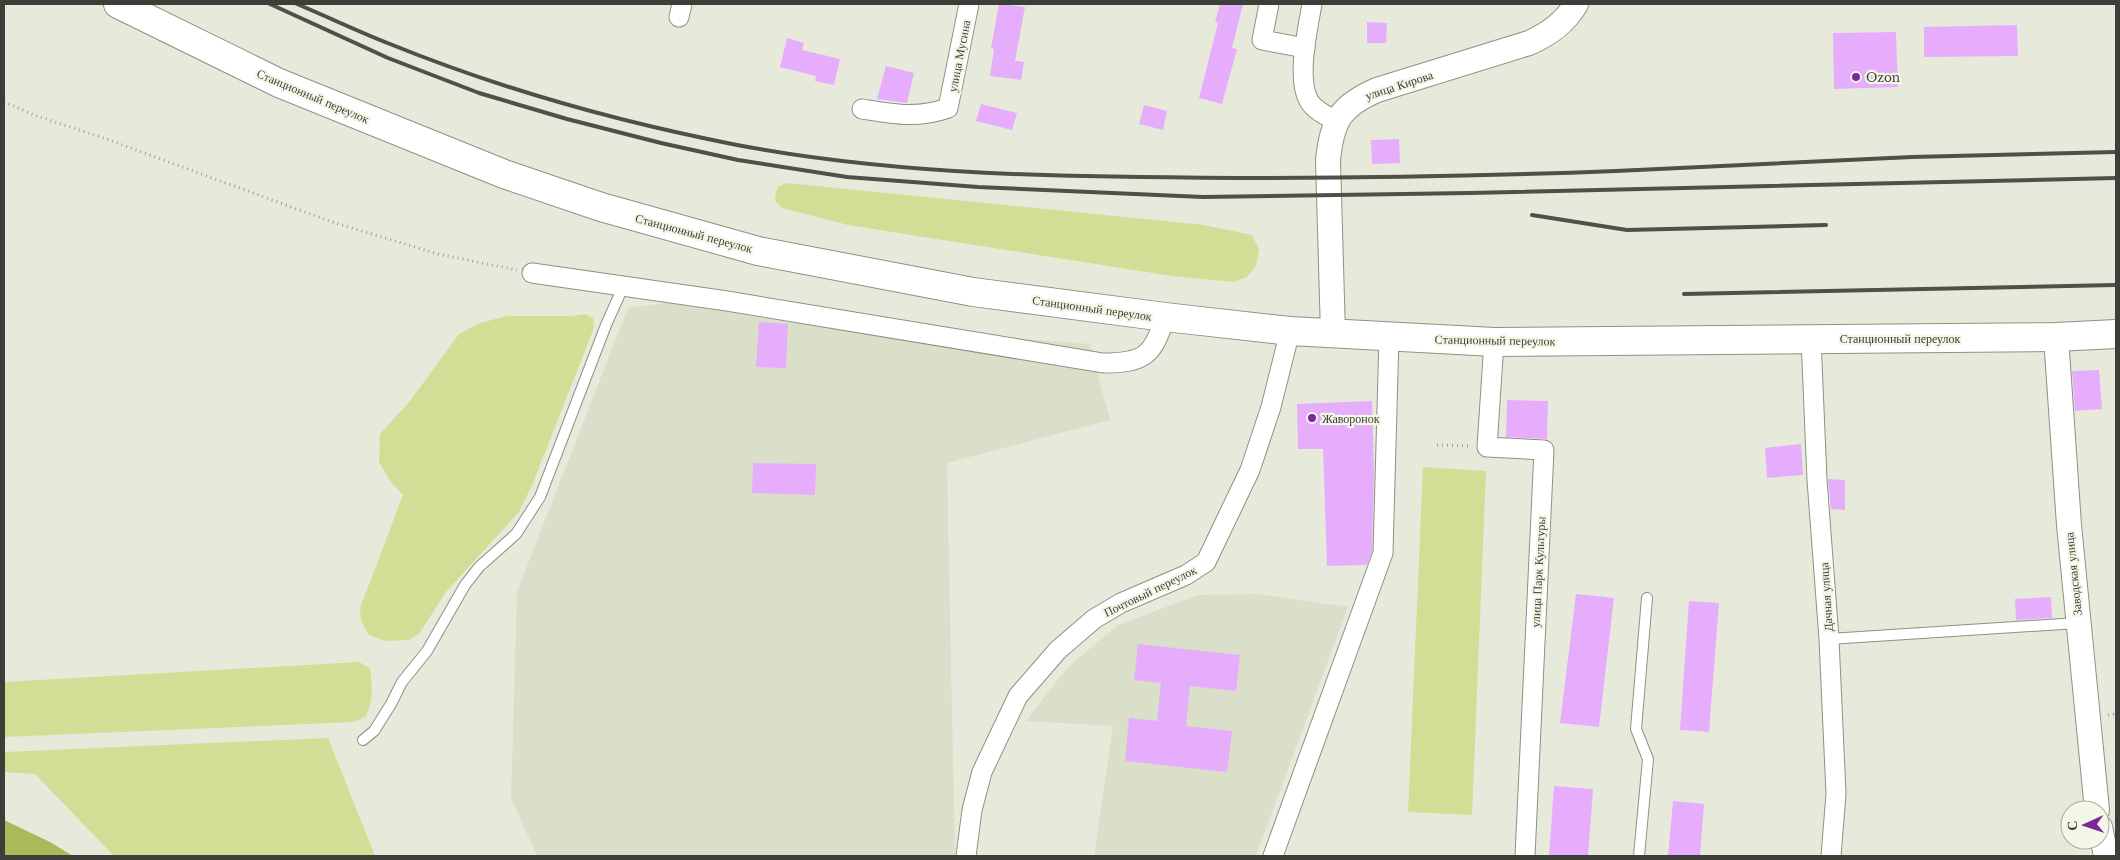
<svg xmlns="http://www.w3.org/2000/svg" width="2120" height="860" viewBox="0 0 2120 860" font-family="'Libre Baskerville',serif">
<rect width="100%" height="100%" fill="#e7eadb"/>
<!-- built -->
<g fill="#dadfc9">
<path d="M668 303 827 328 934 332 1090 344 1110 420 947 463 955 856H537L511 798 517 592 628 308Z"/>
<path d="M1258 594 1348 607 1256 856H1094L1113 726 1026 721 1068 667 1118 625 1198 595Z"/>
</g>
<!-- green -->
<g fill="#d1de95">
<path d="M787 183 1204 225 1252 235 1259 249 1256 266 1247 277 1234 282 1172 276 930 238 848 225 782 208 775 201 776 192 779 186Z"/>
<path d="M585 314 593 318 594 325 592 333 533 483 519 512 446 592 419 634 409 640 384 641 368 634 361 621 360 608 403 495 391 482 379 462 380 434 410 401 459 334 480 323 507 316H572Z"/>
<path d="M1423 467 1486 471 1472 815 1408 812Z"/>
<path d="M359 662 370 668C372 685 374 701 365 717L353 722 4 737V682Z"/>
<path d="M328 738 375 856H114L35 774 4 772V752Z"/>
</g>
<!-- water -->
<path fill="#abba58" d="M4 820 50 842 73 856H4Z"/>
<!-- building -->
<g fill="#e7adfd">
<path d="M999 4 1025 7 1015 61 1024 62 1021 80 990 76 994 49 991 48Z"/>
<path d="M1220 4H1243L1232 48 1237 49 1222 104 1199 98 1218 23 1215 22Z"/>
<path d="M1367 22 1387 23 1386 43H1367Z"/>
<path d="M2017 25 2018 56 1924 57V27Z"/>
<path d="M1896 32 1898 87 1834 89 1833 33Z"/>
<path d="M787 38 804 43 802 50 840 59 834 85 815 81 816 76 780 67Z"/>
<path d="M886 66 914 73 907 103 877 99Z"/>
<path d="M981 104 1017 113 1012 130 976 121Z"/>
<path d="M1144 105 1167 111 1163 130 1139 124Z"/>
<path d="M1399 139 1400 163 1372 164 1371 140Z"/>
<path d="M759 322 788 324 786 368 756 367Z"/>
<path d="M2099 370 2102 409 2075 411 2072 371Z"/>
<path d="M1507 400 1548 401 1547 439 1506 437Z"/>
<path d="M1372 401 1374 474 1372 551 1367 565 1327 566 1323 449H1298L1297 404Z"/>
<path d="M1801 444 1803 475 1767 478 1765 448Z"/>
<path d="M753 463 816 464 815 495 752 493Z"/>
<path d="M1828 479 1845 480V510L1831 509Z"/>
<path d="M1576 594 1614 598 1599 727 1560 723Z"/>
<path d="M2051 597 2052 618 2016 620 2015 599Z"/>
<path d="M1689 601 1719 603 1709 732 1680 730Z"/>
<path d="M1138 644 1240 655 1236 691 1190 686 1186 726 1232 731 1227 772 1125 761 1129 718 1157 721 1161 683 1134 680Z"/>
<path d="M1554 786 1593 789 1588 856H1549Z"/>
<path d="M1673 801 1704 804 1700 856H1668Z"/>
</g>
<g fill="none" stroke-linecap="round" stroke-linejoin="round">
<defs>
<g id="service">
<path d="M1829 639 2078 623"/>
<path d="M363 740 374 731 391 704 402 682 427 651 465 585 479 567 516 534 540 497 606 325 623 287"/>
<path d="M1639 856 1648 759 1636 729 1647 598"/>
</g>
<g id="minor">
<path d="M1269 4 1262 40 1305 48"/>
<path d="M1312 4C1308 28 1296 79 1309 101 1315 111 1327 116 1337 121"/>
<path d="M679 17 682 4"/>
<path d="M862 109C893 114 917 119 948 108L969 4"/>
<path d="M532 273 727 301 1103 363C1144 363 1153 356 1165 317"/>
<path d="M1811 338 1817 480 1829 639 1836 794 1831 856"/>
<path d="M1494 342 1487 447 1544 450 1525 856"/>
<path d="M966 856 972 810 982 772 1018 696 1058 650 1094 619 1121 603 1186 575 1206 562 1250 470 1271 407 1290 331"/>
<path d="M1273 856 1383 553 1389 337"/>
</g>
<g id="tertiary">
<path d="M1333 334 1328 160C1332 121 1340 106 1377 90L1529 43C1549 34 1565 23 1576 4"/>
<path d="M2056 337 2069 525 2097 810"/>
<path d="M2100 827 2106 856"/>
</g>
<path id="secondary" d="M118 4 279 83 504 174 601 207 758 251 973 292 1165 317 1290 331 1494 342 2056 337 2116 334"/>
</defs>
<!-- service casing -->
<use href="#service" stroke="#8e9183" stroke-width="12"/>
<!-- minor casing -->
<use href="#minor" stroke="#8e9183" stroke-width="21"/>
<!-- tertiary casing -->
<use href="#tertiary" stroke="#8e9183" stroke-width="26"/>
<!-- secondary casing -->
<use href="#secondary" stroke="#8e9183" stroke-width="30"/>
<!-- path -->
<g stroke="#9d9f94" stroke-width="3" stroke-dasharray="1 4" stroke-linecap="butt">
<path d="M4 102 34 115 109 140 332 222 438 254 517 270"/>
<path d="M1437 445 1469 446"/>
<path d="M2108 715 2116 714"/>
</g>
<!-- service -->
<use href="#service" stroke="#fff" stroke-width="10"/>
<!-- minor -->
<use href="#minor" stroke="#fff" stroke-width="19"/>
<!-- tertiary -->
<use href="#tertiary" stroke="#fff" stroke-width="24"/>
<!-- secondary -->
<use href="#secondary" stroke="#fff" stroke-width="28"/>
<!-- rail -->
<g stroke="#4e5049" stroke-width="4">
<path d="M270 4 388 58 479 93 567 119 661 143 738 160 847 177 978 187 1203 197 1469 193 2116 178"/>
<path d="M297 4C328 17 359 32 390 44 501 89 619 122 737 145 901 176 1069 177 1236 178 1363 178 1489 176 1616 171 1715 167 1813 161 1912 157 1980 155 2048 154 2116 152"/>
<path d="M1532 215 1627 230 1826 225"/>
<path d="M1684 294 2116 285"/>
</g>
</g>
<!-- markers -->
<g fill="#7d2a99" stroke="#f4f7e8" stroke-width="2">
<circle cx="1856" cy="77" r="5"/>
<circle cx="1312" cy="418" r="5"/>
</g>
<g text-anchor="middle" dominant-baseline="central" stroke-width="4.5" stroke-linejoin="round" paint-order="stroke">
<!-- street labels -->
<g font-size="12" fill="#3c3e38" stroke="#f4f7e8">
<text transform="translate(959 56) rotate(-79)">улица Мусина</text>
<text transform="translate(1399 85) rotate(-18)">улица Кирова</text>
<text transform="translate(313 96) rotate(23)">Станционный переулок</text>
<text transform="translate(694 233) rotate(15)">Станционный переулок</text>
<text transform="translate(1092 308) rotate(8)">Станционный переулок</text>
<text x="1900" y="338">Станционный переулок</text>
<text transform="translate(1495 340) rotate(1)">Станционный переулок</text>
<text transform="translate(1538 572) rotate(-87)">улица Парк Культуры</text>
<text transform="translate(2073 574) rotate(-96)">Заводская улица</text>
<text transform="translate(1150 591) rotate(-26)">Почтовый переулок</text>
<text transform="translate(1826 597) rotate(-94)">Дачная улица</text>
</g>
<!-- poi labels -->
<g font-size="12" fill="#3c3e38" stroke="#f4f7e8" text-anchor="start">
<text x="1866" y="77">Ozon</text>
<text x="1322" y="418">Жаворонок</text>
</g>
</g>
<!-- border -->
<rect width="2120" height="860" fill="none" stroke="#3c3e38" stroke-width="10"/>
<!-- north arrow -->
<g transform="translate(2085 825) rotate(267)"><circle r="24" fill="#f4f7e8" stroke="#aaada2"/>
<path d="M0-4L9 19L0 12L-9 19Z" fill="#7d2a99"/>
<text y="-8" font-size="14" font-weight="bold" text-anchor="middle" fill="#3c3e38">С</text>
</g>
</svg>
